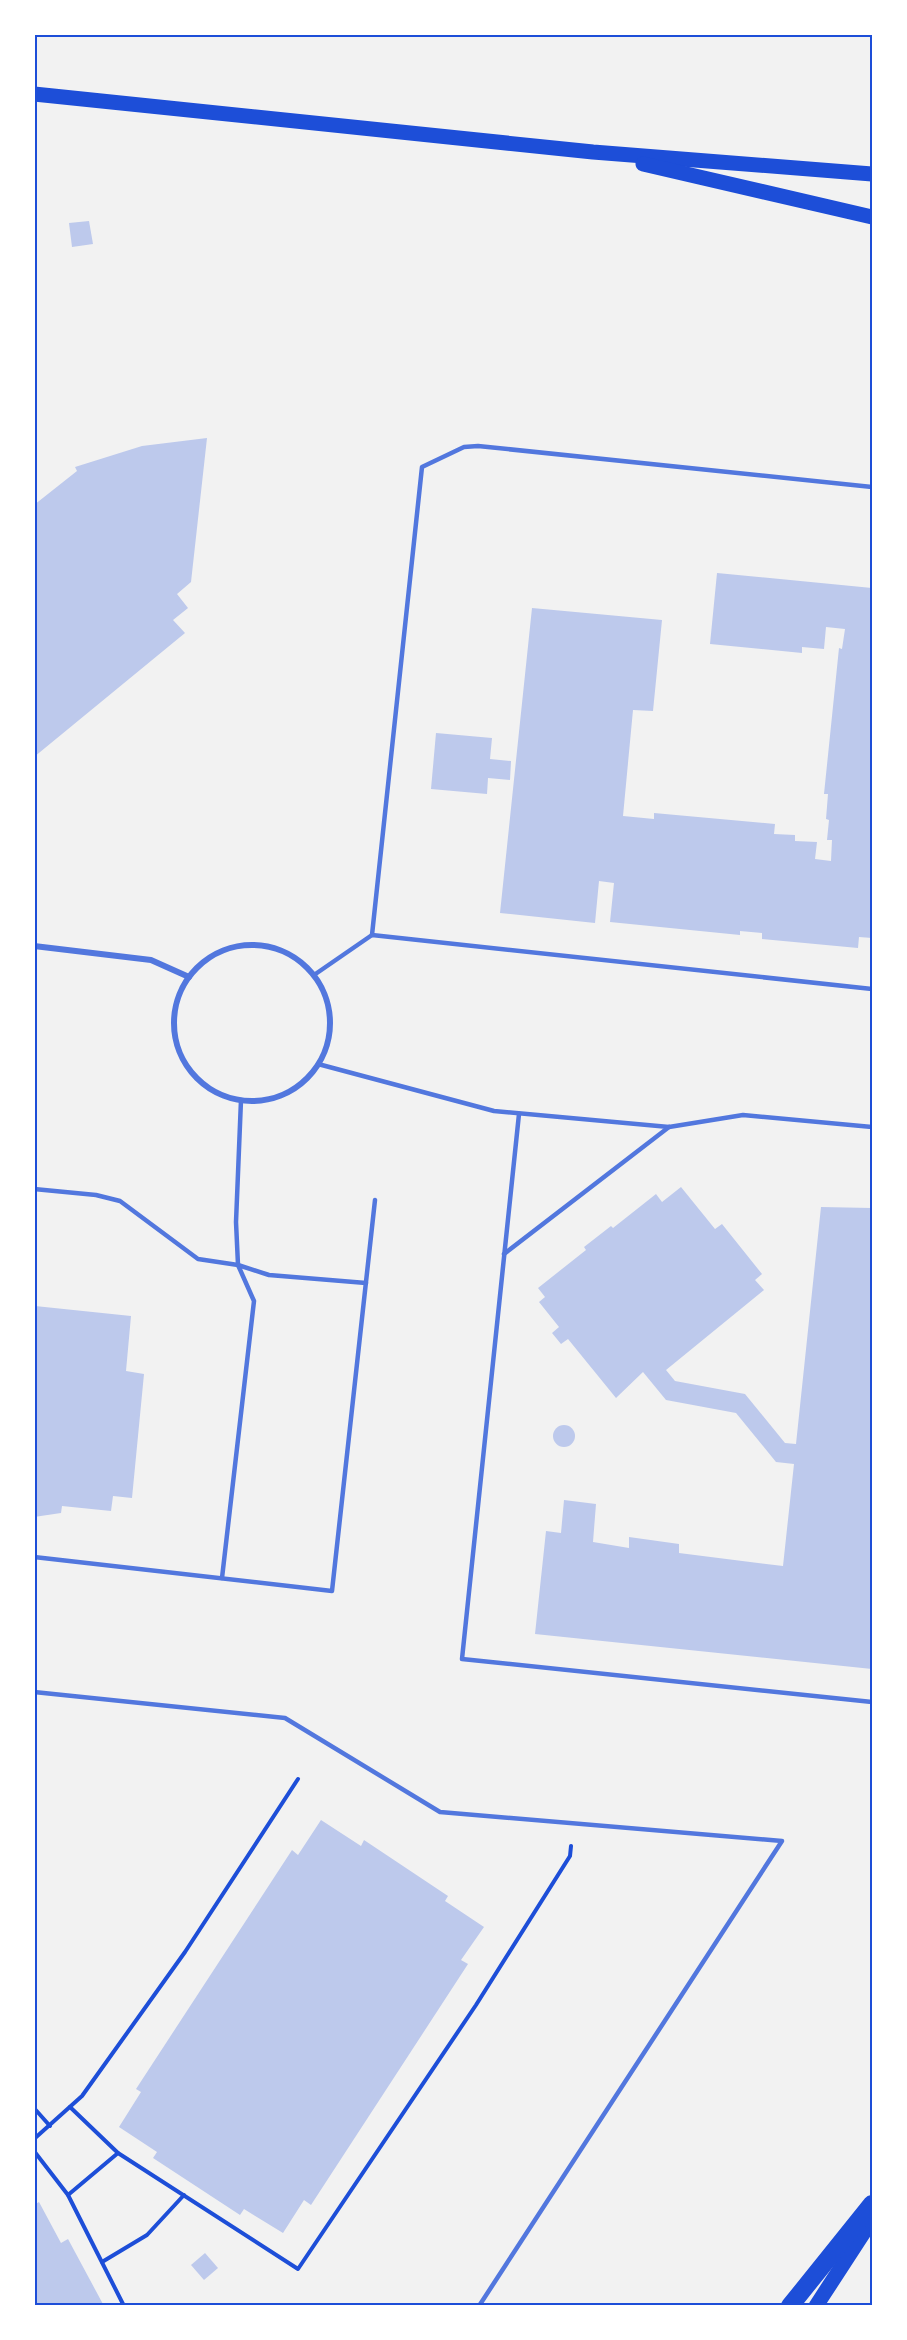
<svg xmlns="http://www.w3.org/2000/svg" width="907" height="2340" viewBox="0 0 907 2340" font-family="Karla,sans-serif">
<rect width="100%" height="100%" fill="#f2f2f2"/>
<!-- building -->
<g fill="#bdc9ec">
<path d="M89 221 93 244 72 247 69 223Z"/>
<path d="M207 438 191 582 177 594 188 608 173 620 185 633 34 757V505L77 471 75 467 142 446Z"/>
<path d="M717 573 872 588V938L859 937 858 948 762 939V933L740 931V935L610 922 614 883 599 881 595 923 500 913 532 608 662 620 653 711 633 710 623 816 654 819V813L775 824 774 834 795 835V841L817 842 815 859 831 861 832 840H827L829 820 826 819 828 794H824L839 648 842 649 845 629 826 627 824 649 802 647V653L710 644Z"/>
<path d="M436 733 492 738 490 759 511 761 510 780 488 778 487 794 431 789Z"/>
<path d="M681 1187 715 1229 722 1224 762 1274 755 1280 764 1290 666 1370 675 1381 745 1394 785 1443 796 1444 821 1207 872 1208V1669L535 1634 546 1531 561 1533 564 1500 596 1504 593 1542 629 1548V1537L679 1544V1553L783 1566 794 1464 776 1462 736 1413 666 1400 643 1372 616 1398 568 1339 561 1344 552 1333 559 1327 539 1302 545 1297 538 1288 586 1250 584 1247 611 1226 613 1228 656 1194 662 1202Z"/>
<path d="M35 1306 131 1316 126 1371 144 1374 132 1498 113 1496 111 1511 62 1506 61 1513 34 1517Z"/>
<circle cx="564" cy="1436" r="11"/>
<path d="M321 1820 361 1846 364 1840 448 1896 445 1901 484 1927 461 1960 468 1964 311 2205 304 2200 283 2233 244 2209 240 2215 153 2158 157 2152 119 2127 141 2092 136 2089 292 1850 298 1855Z"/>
<path d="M39 2202 61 2243 68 2239 104 2306H34V2205Z"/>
<path d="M205 2253 218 2268 204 2280 191 2265Z"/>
</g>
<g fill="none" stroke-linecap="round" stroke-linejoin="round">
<!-- path -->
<g stroke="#1d4ed8" stroke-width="4">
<path d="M70 2107 118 2153 298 2269 476 2005 570 1856 571 1846"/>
<path d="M34 2108 50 2126"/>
<path d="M34 2139 82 2096 185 1952 298 1779"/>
<path d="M34 2151 68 2195 124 2306"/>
<path d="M68 2195 118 2153"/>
<path d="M102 2262 147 2235 184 2195"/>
</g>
<!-- service -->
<g stroke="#5277de" stroke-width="4.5">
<path d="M372 935 422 467 464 447 478 446 872 487"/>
<path d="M314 975 372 935 872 989"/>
<path d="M318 1064 494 1111 669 1127 743 1115 872 1127"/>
<path d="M519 1114 462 1659 872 1702"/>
<path d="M34 1189 96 1195 120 1201 198 1259 238 1265 269 1275 366 1283"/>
<path d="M504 1254 669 1127"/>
<path d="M34 1557 332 1591 375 1200"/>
<path d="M222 1578 254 1301 238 1265 236 1222 241 1100"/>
<path d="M34 1692 285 1718 440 1812 782 1841 479 2306"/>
</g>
<!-- minor -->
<g stroke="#5277de" stroke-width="6">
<circle cx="252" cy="1023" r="78"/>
<path d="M34 946 151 960 189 977"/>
</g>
<!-- primary -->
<g stroke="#1d4ed8" stroke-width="15">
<path d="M34 94 593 152 872 174"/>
<path d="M643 164 872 217"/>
<path d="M816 2306 872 2220"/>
</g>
<!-- motorway -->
<path stroke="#1d4ed8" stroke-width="18" d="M790 2306 872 2204"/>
</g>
<!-- border -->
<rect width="907" height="2340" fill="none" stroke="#ffffff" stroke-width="72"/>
<rect x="36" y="36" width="835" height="2268" fill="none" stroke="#1d4ed8" stroke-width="2"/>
</svg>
